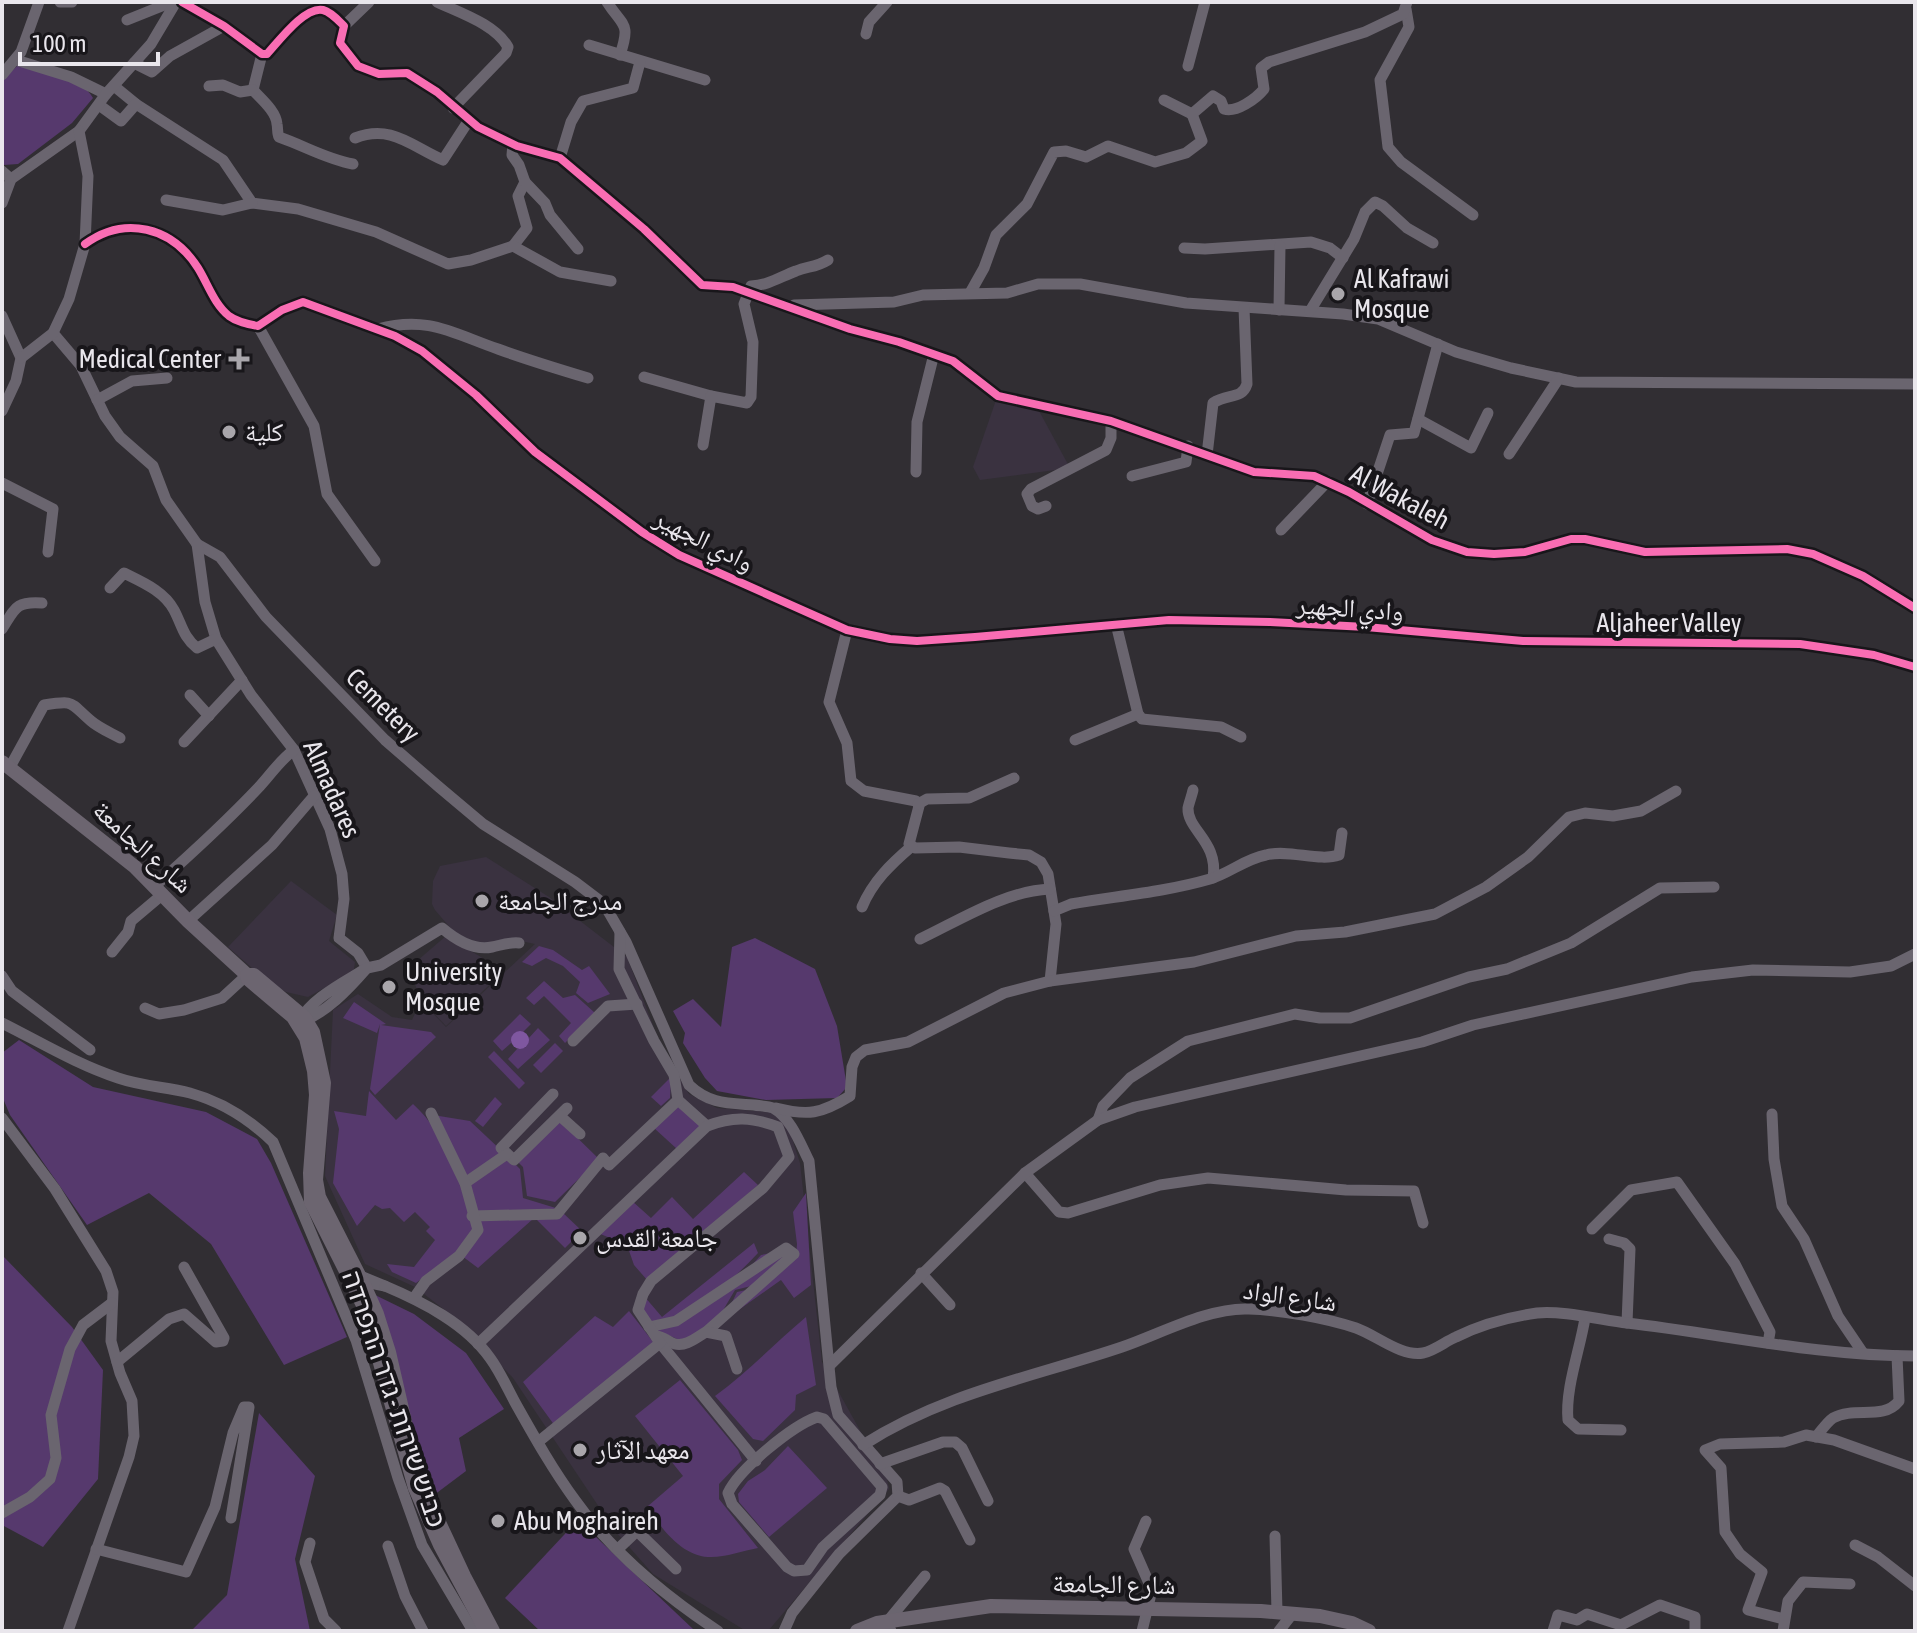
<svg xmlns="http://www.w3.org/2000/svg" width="1917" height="1633" viewBox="0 0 1917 1633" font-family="'Asap Condensed','Noto Naskh Arabic','Noto Sans Hebrew',sans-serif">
<rect width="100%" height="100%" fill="#312e33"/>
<!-- built -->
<g fill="#3a3240">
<path d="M996 400 1038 409 1070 468 980 480 973 467Z"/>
<path d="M486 857 549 897 627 957 662 1049 689 1094 717 1108 770 1112 779 1117 790 1132 800 1163 822 1362 887 1479 889 1489 768 1631H746L653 1574 615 1531 513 1378 455 1318 415 1287 365 1264 325 1176 333 1010 358 994 392 1017 412 1020 421 1001 446 1027 535 944 512 939 484 943 469 940 453 931 435 910 432 904 433 881 440 866Z"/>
<path d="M291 881 337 915 329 941 355 962 354 969 348 975 308 997 286 992 268 982 228 947Z"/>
<path d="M446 936 504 971 446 1026 420 999 414 981 403 973Z"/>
</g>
<!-- green -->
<g fill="#56396d">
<path d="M19 64C42 71 81 76 93 98L72 123 18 164 4 165 2 81Z"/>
<path d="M755 938 815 969 837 1026 847 1087 837 1098 766 1100 717 1091 705 1078 683 1043 685 1033 673 1011 693 999 721 1027 732 947Z"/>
<path d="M539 946 553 950 582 970 589 966 610 994 588 1003 576 993 580 982 563 966 546 958 532 966 522 962Z"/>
<path d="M544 981 563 998 575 995 595 1013 565 1043 559 1036 571 1023 544 996 534 1005 526 998Z"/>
<path d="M354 1002 386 1024 381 1025 431 1032 436 1037 375 1095 370 1089 380 1024 377 1033 343 1018Z"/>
<path d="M520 1014 531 1024 523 1032 514 1034 511 1043 502 1051 493 1041Z"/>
<path d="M538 1028 550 1040 518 1069 508 1059 517 1049 526 1047 528 1039Z"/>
<path d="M19 1040 93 1087 206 1112 257 1139 271 1163 347 1337 284 1365 211 1244 149 1193 87 1225 10 1115 2 1096V1053Z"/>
<path d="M555 1043 563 1051 541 1073 533 1065Z"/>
<path d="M494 1051 525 1083 519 1089 488 1057Z"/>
<path d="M671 1077 670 1098 661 1106 651 1097Z"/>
<path d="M369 1091 396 1120 413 1104C447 1134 462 1186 473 1229L455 1254 416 1283 392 1272 387 1264 414 1267 435 1240 426 1231 430 1227 415 1212 404 1222 390 1208 382 1209 375 1205 357 1226 333 1183 339 1129 334 1111 366 1116Z"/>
<path d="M495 1097 502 1104 483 1127 475 1121Z"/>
<path d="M678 1104 701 1126 677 1149 654 1128Z"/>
<path d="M433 1115 470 1121 504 1153 465 1180Z"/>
<path d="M559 1120 599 1159 555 1202 527 1196 523 1167 516 1160Z"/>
<path d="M507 1156 520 1169 523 1198 559 1209 474 1214 468 1184Z"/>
<path d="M744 1172 758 1185 648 1281 634 1265 627 1245 598 1233 632 1201 651 1218 672 1197 693 1219Z"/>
<path d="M806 1193 811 1285 794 1298 781 1280 723 1321 737 1292 760 1287 796 1256 797 1244 793 1212Z"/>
<path d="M562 1212 582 1231 565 1248 535 1218Z"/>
<path d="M476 1218H534L478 1268 462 1256 480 1230Z"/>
<path d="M754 1243 758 1253C727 1286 694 1314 650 1326L640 1310 644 1296 662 1317Z"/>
<path d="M786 1250 792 1255 759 1284 735 1290 712 1329 684 1342 652 1328 734 1285 761 1255Z"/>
<path d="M2 1255 72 1327 103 1370 98 1479 43 1547 2 1525Z"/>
<path d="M371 1293 414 1314 466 1353 504 1409 459 1438 466 1471 434 1495 401 1403Z"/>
<path d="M629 1311 654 1343 555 1426 523 1382 595 1316 613 1327Z"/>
<path d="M806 1317 816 1385 796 1395 795 1410 763 1441 753 1439 715 1396C748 1372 775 1343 806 1317Z"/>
<path d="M680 1380 738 1450 742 1460 719 1484V1499L758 1548C742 1551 724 1558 708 1557 682 1556 659 1527 648 1506L683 1476 635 1416Z"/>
<path d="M259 1413 315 1476 295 1559 310 1631H191L227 1595Z"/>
<path d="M788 1446 827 1488 769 1537 739 1502 738 1494 748 1481 765 1470Z"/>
<path d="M578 1520 693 1629 691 1631H540L505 1598Z"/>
</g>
<!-- water -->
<circle fill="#7f57a0" cx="520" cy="1040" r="9"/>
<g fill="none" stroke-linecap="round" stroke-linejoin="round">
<!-- minor -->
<g stroke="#6a656f" stroke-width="11">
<path d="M60 2H72"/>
<path d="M182 2 224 26 262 54H267C279 41 305 6 323 10 331 12 338 20 344 26L340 43 358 66 379 74 407 73 437 92 478 127 517 146 560 158 644 229 702 285 733 287 850 329 899 342 953 361 998 396 1111 421 1254 472 1314 476 1349 492 1432 540 1467 552 1494 554 1525 552 1571 539H1585L1645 552 1787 549 1813 554 1863 576 1915 608"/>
<path d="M437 2C460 13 495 24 508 47L506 53 453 108"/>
<path d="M607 2C623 27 631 22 620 55"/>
<path d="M1406 9 1409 27 1380 80 1388 147 1401 162 1473 215"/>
<path d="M127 20 172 2"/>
<path d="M344 26 369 2"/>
<path d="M866 34 869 22 887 2"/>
<path d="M589 45 705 80"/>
<path d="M262 54 253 90C261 99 276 111 277 124 278 128 277 133 279 137 305 146 326 159 353 164"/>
<path d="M16 60 71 77 106 94"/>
<path d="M134 63 152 72 170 56 224 26"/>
<path d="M1188 66 1205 2"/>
<path d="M2 75 21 52 39 2"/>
<path d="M114 86 136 104 223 160 252 203 298 209 376 232 448 264 471 260 513 246 527 228 518 196 525 182 519 165 512 155 513 144"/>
<path d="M209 86 223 85 240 92 253 90"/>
<path d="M1164 100 1192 114"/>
<path d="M99 105 121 121 136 104"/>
<path d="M355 138C391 124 411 146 443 160L469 120"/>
<path d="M560 158 571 122 583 101 633 88 640 62"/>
<path d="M2 171 11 179"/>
<path d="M525 182 545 203 550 215 578 249"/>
<path d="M166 200 223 210 252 203"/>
<path d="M2 203 11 179 79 131 106 94 151 44 176 2"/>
<path d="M85 244C125 215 172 227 198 268 208 284 214 304 229 316 237 322 247 324 258 326L282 310 303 302 395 336 422 351 476 395 535 452 642 532 679 555 847 630 890 639 917 641 975 637 1169 620 1270 622 1366 627 1523 641 1800 644 1874 655 1915 667"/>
<path d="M513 246 560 272 611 281"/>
<path d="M1184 248 1205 249 1311 242 1330 248 1343 258"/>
<path d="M970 293 984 268 996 235 1027 204 1054 152 1066 151 1086 157 1108 146 1155 162 1186 153 1202 141 1192 114 1213 96 1221 101 1224 109C1236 113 1256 99 1264 89L1261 68 1269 62 1365 32 1403 14 1407 2"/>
<path d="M794 305 894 302 923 295 1007 293 1038 284H1080L1186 303 1343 314 1378 319 1456 352 1511 368 1576 382 1915 384"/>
<path d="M1279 310 1280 246"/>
<path d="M1310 311 1354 239 1365 212 1375 202 1383 206 1407 228 1433 243"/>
<path d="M2 316 21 358 16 381 2 411"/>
<path d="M258 326 314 426 327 494 375 561"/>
<path d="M378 329C428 315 454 334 498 349 528 360 558 369 588 378"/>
<path d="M53 333 81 366 105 416 120 437 153 466 166 500 197 544 220 557 266 617 385 740 439 787 483 824 575 882 604 904 626 942 689 1085C709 1104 727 1103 754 1105 760 1106 768 1106 773 1108 791 1118 800 1143 809 1161L831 1387 838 1415 897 1482 898 1496 839 1554 792 1613 784 1631"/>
<path d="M21 358 53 333 69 299 85 244 88 176 79 131"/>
<path d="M644 377 711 396"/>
<path d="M97 400 132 381 167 378"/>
<path d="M1418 419 1471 448 1488 413"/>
<path d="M703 445 711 396 747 403 751 397 753 342 744 304 751 286C769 285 780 277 796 271 808 266 815 268 828 260"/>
<path d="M1509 454 1559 378"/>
<path d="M1207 455 1213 403C1227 393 1242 400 1247 384L1244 308"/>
<path d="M916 472 917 422 934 354"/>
<path d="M1132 476 1186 462 1188 446"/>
<path d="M2 483 53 509 48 552"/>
<path d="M1367 504 1390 435 1414 433 1438 344"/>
<path d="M1046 506 1038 509 1032 506 1027 494 1031 489 1106 450 1111 438V421"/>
<path d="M1281 530 1328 481"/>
<path d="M197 544 205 602 216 639 251 695 294 750 330 829 342 874 344 899 339 938 358 953 367 968 381 965 442 928C456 940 473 951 492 947 502 945 509 942 519 943"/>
<path d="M110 588 124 573C142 582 164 591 174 610 182 625 183 637 197 648L216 639"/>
<path d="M1116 624 1138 714 1142 719 1221 727 1241 737"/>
<path d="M2 629C15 609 15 601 42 603"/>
<path d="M847 630 829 702 847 743 851 781 864 791 916 801 919 806 909 844 915 848 959 847 1009 853 1029 855 1041 862 1048 874 1056 924 1050 981"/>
<path d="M190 695 209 716"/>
<path d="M1075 740 1138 714"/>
<path d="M184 742 242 680"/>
<path d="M10 767 44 705C75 700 69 702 91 721 99 728 111 733 120 738"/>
<path d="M1193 790C1192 795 1189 803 1188 808 1187 830 1219 842 1213 878"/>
<path d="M918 804 927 799 969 798 1014 778"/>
<path d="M156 885C191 854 227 821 260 786 272 773 280 760 294 750"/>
<path d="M862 907C873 881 891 864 912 846"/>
<path d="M1054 911 1071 904C1117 896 1165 892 1210 879 1230 873 1245 859 1266 855 1289 849 1319 862 1339 855L1342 833"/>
<path d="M188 921 272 845 314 796"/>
<path d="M920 939C960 920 1005 891 1050 889"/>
<path d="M112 952 128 932 131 921 163 894"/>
<path d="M367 968C347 991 327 1012 298 1024 309 999 345 982 367 968Z"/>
<path d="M2 976 12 991 90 1050"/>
<path d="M145 1008 159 1014 184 1010 222 998 247 975"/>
<path d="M2 1023C40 1042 78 1065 118 1078 141 1086 166 1087 190 1093 223 1102 249 1119 273 1142L356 1340 398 1478 422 1545 473 1631"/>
<path d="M573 1041 608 1006 637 1004"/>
<path d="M553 1094 501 1148 514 1160 567 1108"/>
<path d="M678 1100 707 1126"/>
<path d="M776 1108C808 1116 821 1114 850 1096L852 1067 856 1057 865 1050 908 1042 1004 993 1050 981 1194 962 1296 936 1345 932 1435 914 1486 887 1528 857 1569 817 1585 813 1613 816 1641 811 1676 791"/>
<path d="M1772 1114 1774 1159 1782 1206 1804 1239 1838 1316 1863 1353"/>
<path d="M560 1116 580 1134"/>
<path d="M2 1118 55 1189 106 1271 113 1292 111 1341 120 1373 132 1401 134 1436 129 1457 68 1631"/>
<path d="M1098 1120 1103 1106 1130 1078 1188 1041 1295 1014 1320 1018H1350L1469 977 1507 969 1571 943 1660 888 1714 887"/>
<path d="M1025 1173 1059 1212 1068 1213 1160 1185 1208 1178 1346 1190 1414 1191 1423 1223"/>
<path d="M465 1183 507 1154"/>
<path d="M472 1216 557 1214 603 1158 609 1165 678 1100 674 1075 654 1041 619 969 620 932"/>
<path d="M1592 1229 1631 1190 1677 1182 1735 1264 1770 1332 1768 1343"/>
<path d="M1609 1239 1624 1243 1630 1249 1627 1323"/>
<path d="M921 1273 950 1305"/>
<path d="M358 1275 385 1286 351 1279Z"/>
<path d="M385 1286C423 1302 466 1324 490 1358 501 1373 508 1390 517 1406 535 1438 553 1470 575 1500 612 1552 665 1596 718 1631"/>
<path d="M414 1298 426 1281 459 1256 478 1230 465 1183 431 1113"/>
<path d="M1585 1318C1580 1350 1565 1388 1568 1420L1578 1429 1621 1430"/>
<path d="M649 1327 676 1321 786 1248 794 1254 706 1332"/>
<path d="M656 1336C665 1337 668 1342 675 1344 686 1347 697 1337 706 1332L726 1336 737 1369"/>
<path d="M660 1343 756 1461"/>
<path d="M478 1344 707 1126C733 1116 752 1117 778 1127L789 1157 763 1188 651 1281 643 1294 638 1310 660 1343 538 1442"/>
<path d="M117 1362 169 1319 184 1314 216 1342 223 1341 224 1338 184 1267"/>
<path d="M830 1365 1025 1173 1098 1120 1135 1107 1422 1042 1473 1025 1692 977 1753 970 1850 972 1891 966 1915 954"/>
<path d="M817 1417 824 1419 882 1487 880 1495 823 1547 807 1570 794 1571 787 1567 732 1504 728 1493C739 1469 792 1426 817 1417Z"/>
<path d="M1816 1437C1821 1431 1827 1422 1833 1418 1855 1406 1883 1421 1899 1401L1897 1356"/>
<path d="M863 1445C944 1393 1033 1377 1122 1347 1160 1334 1209 1307 1249 1309 1281 1310 1326 1318 1356 1328 1376 1335 1401 1357 1423 1353 1434 1351 1446 1341 1456 1337 1480 1325 1509 1317 1537 1313 1560 1310 1602 1320 1627 1323 1722 1334 1818 1356 1915 1356"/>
<path d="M880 1464 943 1442H955L962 1448 988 1501"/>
<path d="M898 1496 909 1500 940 1488 945 1491 970 1540"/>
<path d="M2 1513 30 1497 50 1479 56 1458 51 1415 70 1349 83 1325 112 1303"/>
<path d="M1275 1536 1277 1612"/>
<path d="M310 1543 305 1562 324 1619 336 1631"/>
<path d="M1855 1545 1878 1557 1915 1586"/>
<path d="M388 1546 405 1596 423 1631"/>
<path d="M96 1549 186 1572 215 1507 233 1433 244 1407H249L231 1518"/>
<path d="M618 1549 637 1531 676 1569"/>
<path d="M1784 1619 1748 1610 1762 1572 1740 1554 1725 1532 1721 1468 1705 1450 1720 1444 1784 1442 1806 1435 1834 1440 1915 1469"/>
<path d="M891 1631 887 1622 925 1576"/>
<path d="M1142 1631 1152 1590 1134 1549 1146 1521"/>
<path d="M1279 1631 1293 1613"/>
<path d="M1553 1631 1558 1615 1577 1620 1587 1614 1621 1625 1660 1605 1695 1617V1631"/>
<path d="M1783 1631 1788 1601 1803 1582 1850 1584"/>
</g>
<!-- major -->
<g stroke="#6c6570" stroke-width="14">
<path d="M2 762 135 867 188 921 247 975"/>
<path d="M486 1631 440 1545 415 1488 365 1309 311 1202 310 1173 316 1095 314 1071 306 1038 293 1017 248 979 247 975H254L304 1017 313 1032 324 1083 316 1180 319 1197 363 1283 377 1314 389 1352 414 1461 430 1503 464 1576 493 1631"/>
<path d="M857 1631 877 1623 991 1606 1261 1611 1320 1616 1352 1623 1369 1631"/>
</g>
<defs>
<g id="cycleway">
<path d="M182 2 224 26 262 54H267C279 41 305 6 323 10 331 12 338 20 344 26L340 43 358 66 379 74 407 73 437 92 478 127 517 146 560 158 644 229 702 285 733 287 850 329 899 342 953 361 998 396 1111 421 1254 472 1314 476 1349 492 1432 540 1467 552 1494 554 1525 552 1571 539H1585L1645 552 1787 549 1813 554 1863 576 1915 608"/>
<path d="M85 244C125 215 172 227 198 268 208 284 214 304 229 316 237 322 247 324 258 326L282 310 303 302 395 336 422 351 476 395 535 452 642 532 679 555 847 630 890 639 917 641 975 637 1169 620 1270 622 1366 627 1523 641 1800 644 1874 655 1915 667"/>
</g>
</defs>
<!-- cycleway casing -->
<use href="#cycleway" stroke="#18161a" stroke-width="13"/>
<!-- cycleway -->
<use href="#cycleway" stroke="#f96db3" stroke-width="8"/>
</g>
<!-- markers -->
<g fill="#a9a6ab" stroke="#18161a" stroke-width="3">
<circle cx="1338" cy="294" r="8"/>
<path d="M235 347h8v8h8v8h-8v8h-8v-8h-8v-8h8z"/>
<circle cx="229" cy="432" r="8"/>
<circle cx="482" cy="901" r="8"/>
<circle cx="389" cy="987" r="8"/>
<circle cx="580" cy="1238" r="8"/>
<circle cx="580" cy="1450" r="8"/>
<circle cx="498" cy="1521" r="8"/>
</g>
<g text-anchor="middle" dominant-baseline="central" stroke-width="8" stroke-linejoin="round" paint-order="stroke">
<!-- poi labels -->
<g font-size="26" fill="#e9e6ec" stroke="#18161a" text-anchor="start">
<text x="1354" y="279">Al Kafrawi<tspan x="1354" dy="30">Mosque</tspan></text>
<text x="221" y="359" text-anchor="end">Medical Center</text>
<text x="245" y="432">كلية</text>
<text x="498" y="901">مدرج الجامعة</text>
<text x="405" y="972">University<tspan x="405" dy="30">Mosque</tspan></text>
<text x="596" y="1238">جامعة القدس</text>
<text x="596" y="1450">معهد الآثار</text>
<text x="514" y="1521">Abu Moghaireh</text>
</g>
<!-- street labels -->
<g font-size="26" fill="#e9e6ec" stroke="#18161a">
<text transform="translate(1400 497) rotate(28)">Al Wakaleh</text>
<text transform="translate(704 540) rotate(27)">وادي الجهير</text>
<text transform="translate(1350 608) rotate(4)">وادي الجهير</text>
<text x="1669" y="623">Aljaheer Valley</text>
<text transform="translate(383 705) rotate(45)">Cemetery</text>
<text transform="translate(332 789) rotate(66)">Almadares</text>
<text transform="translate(143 847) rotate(42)">شارع الجامعة</text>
<text transform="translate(1290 1296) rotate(8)">شارع الواد</text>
<text transform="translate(394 1399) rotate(71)">כביש שירות - גדר ההפרדה</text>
<text transform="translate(1114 1584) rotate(1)">شارع الجامعة</text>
</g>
</g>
<!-- border -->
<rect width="1917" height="1633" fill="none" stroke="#e9e6ec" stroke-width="8"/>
<!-- scale -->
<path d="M20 52v12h138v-12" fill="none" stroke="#e9e6ec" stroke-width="4"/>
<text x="32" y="52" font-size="24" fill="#e9e6ec" stroke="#18161a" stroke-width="6" paint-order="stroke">100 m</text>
</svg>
